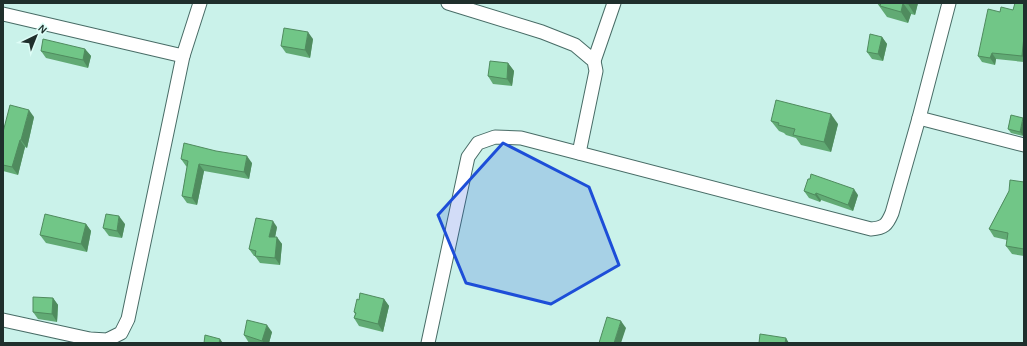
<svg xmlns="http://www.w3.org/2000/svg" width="1027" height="346" viewBox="0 0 1027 346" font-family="Karla,sans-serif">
<rect width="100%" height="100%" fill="#caf2ea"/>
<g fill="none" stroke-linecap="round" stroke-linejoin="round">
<defs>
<g id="street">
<path d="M448 3 542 32 575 45 594 61 596 71 579 153"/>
<path d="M949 3 919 118 1024 145"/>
<path d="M3 14 183 56 200 3"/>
<path d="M594 61 614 3"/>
<path d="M3 320 90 339 107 340 121 333 128 319 183 56"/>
<path d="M428 343 468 157 478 143 495 137 521 138 871 229C884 228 887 225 892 213L919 118"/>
</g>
</defs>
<!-- street casing -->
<use href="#street" stroke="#486c66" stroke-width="15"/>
<!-- street -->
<use href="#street" stroke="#fff" stroke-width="13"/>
</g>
<!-- wall -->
<g fill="#61aa74">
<path d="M877 3H918L915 15 911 14 908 23 887 17Z"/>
<path d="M1024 3V62L996 59 995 65 982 62 978 56 1000 12 1013 10Z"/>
<path d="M882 37 887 44 883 61 872 59 867 52Z"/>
<path d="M313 39 310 58 286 53 281 46Z"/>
<path d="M85 49 91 56 88 68 46 58 41 51Z"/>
<path d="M508 63 514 71 512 86 493 84 488 76Z"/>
<path d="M1011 115 1023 136 1011 133 1008 129Z"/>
<path d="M34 117 27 148 25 147 18 175 3 171V132Z"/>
<path d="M771 121 838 124 831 152 801 145 796 138 786 135 784 133 779 131Z"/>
<path d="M181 159 252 163 249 179 204 171 197 205 187 203 182 196 187 167 186 166Z"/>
<path d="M1024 182V256L1012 254 1006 246 1007 240 994 237 989 229 1009 191Z"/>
<path d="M804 191 858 195 853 211 821 200 820 202 809 198Z"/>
<path d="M86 224 91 231 87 252 46 243 40 235Z"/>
<path d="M125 224 122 238 109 236 103 228Z"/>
<path d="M277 227 275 237 282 244 280 265 260 263 255 256H254L249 249Z"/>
<path d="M53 298 58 305 57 322 38 319 33 312Z"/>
<path d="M384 299 389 306 383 332 359 326 354 318 355 314 354 312 359 300Z"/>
<path d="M272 332 269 343H249L244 335Z"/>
</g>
<!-- shaded-wall -->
<g fill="#4f8b5e">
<path d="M903 3 911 14 908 23 901 12Z"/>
<path d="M908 3H918L915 15 908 4Z"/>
<path d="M308 32 313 39 310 58 305 50Z"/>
<path d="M1024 36V59L1022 56Z"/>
<path d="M882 37 887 44 883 61 878 54Z"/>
<path d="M85 49 91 56 88 68 83 60Z"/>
<path d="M992 53 996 59 995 65 990 58Z"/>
<path d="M508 63 514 71 512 86 507 79Z"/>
<path d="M29 110 34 117 27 148 21 140Z"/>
<path d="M831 114 838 124 831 152 824 142Z"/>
<path d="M1023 118 1024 119V131L1023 136 1020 132Z"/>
<path d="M20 140 25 147 18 175 12 167Z"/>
<path d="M247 156 252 163 249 179 244 172Z"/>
<path d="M199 164 204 171 197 205 192 198Z"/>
<path d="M854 189 858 195 853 211 848 205Z"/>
<path d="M816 193 821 200 820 202 815 195Z"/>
<path d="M119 216 125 224 122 238 117 231Z"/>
<path d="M273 221 277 227 274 243 269 237Z"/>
<path d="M86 224 91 231 87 252 81 244Z"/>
<path d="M277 237 282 244 280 265 275 258Z"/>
<path d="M53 298 58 305 57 322 52 314Z"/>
<path d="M384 299 389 306 383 332 378 324Z"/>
<path d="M621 321 626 328 621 343H614Z"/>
<path d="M267 325 272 332 269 343H264L262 341Z"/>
<path d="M786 338 789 343H785Z"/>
<path d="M220 339 223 343H219Z"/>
</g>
<!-- building -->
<g fill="#71c687" stroke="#4f8b5e">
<path d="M881 3H908V4L903 3 901 12 880 6Z"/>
<path d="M1015 3H1024V36L1022 56 992 53 990 58 978 56 988 9 1000 12 1001 7 1013 10Z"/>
<path d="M284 28 308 32 305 50 281 46Z"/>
<path d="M870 34 882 37 878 54 867 52Z"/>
<path d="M43 39 85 49 83 60 41 51Z"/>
<path d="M490 61 508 63 507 79 488 76Z"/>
<path d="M776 100 831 114 824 142 793 135 795 129 778 125 779 123 771 121Z"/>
<path d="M10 105 29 110 21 140H20L12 167 3 165V132Z"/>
<path d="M1011 115 1023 118 1020 132 1008 129Z"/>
<path d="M184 143 216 151 247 156 244 172 199 164 192 198 182 196 188 161 181 159Z"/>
<path d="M811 174 854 189 848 205 816 193 815 195 804 191 808 179H810Z"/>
<path d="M1010 180 1024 182V249L1006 246 1008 233 989 229 1009 191Z"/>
<path d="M45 214 86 224 81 244 40 235Z"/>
<path d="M106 214 119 216 117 231 103 228Z"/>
<path d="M256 218 273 221 269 237H277L275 258 255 256 256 251 249 249Z"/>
<path d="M360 293 384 299 378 324 354 318 356 313 354 312 357 299 359 300Z"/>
<path d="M33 297 53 298 52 314 33 312Z"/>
<path d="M607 317 621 321 614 343H599Z"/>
<path d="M247 320 267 325 262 341 244 335Z"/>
<path d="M760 334 786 338 785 343H759Z"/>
<path d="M205 335 220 339 219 343H204Z"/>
</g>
<!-- marked area -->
<path fill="#1d4ed8" fill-opacity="0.2" stroke="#1d4ed8" stroke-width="3" stroke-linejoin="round" d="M503 143 589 187 619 265 551 304 466 283 438 215Z"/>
<!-- border -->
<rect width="1027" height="346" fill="none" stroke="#1f2f2c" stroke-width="8"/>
<!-- north arrow -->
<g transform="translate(36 36) rotate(43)" stroke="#defdf7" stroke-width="3" paint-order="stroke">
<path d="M0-3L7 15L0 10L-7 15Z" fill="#1f2f2c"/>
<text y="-6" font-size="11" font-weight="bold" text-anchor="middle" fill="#1f2f2c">N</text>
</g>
</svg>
